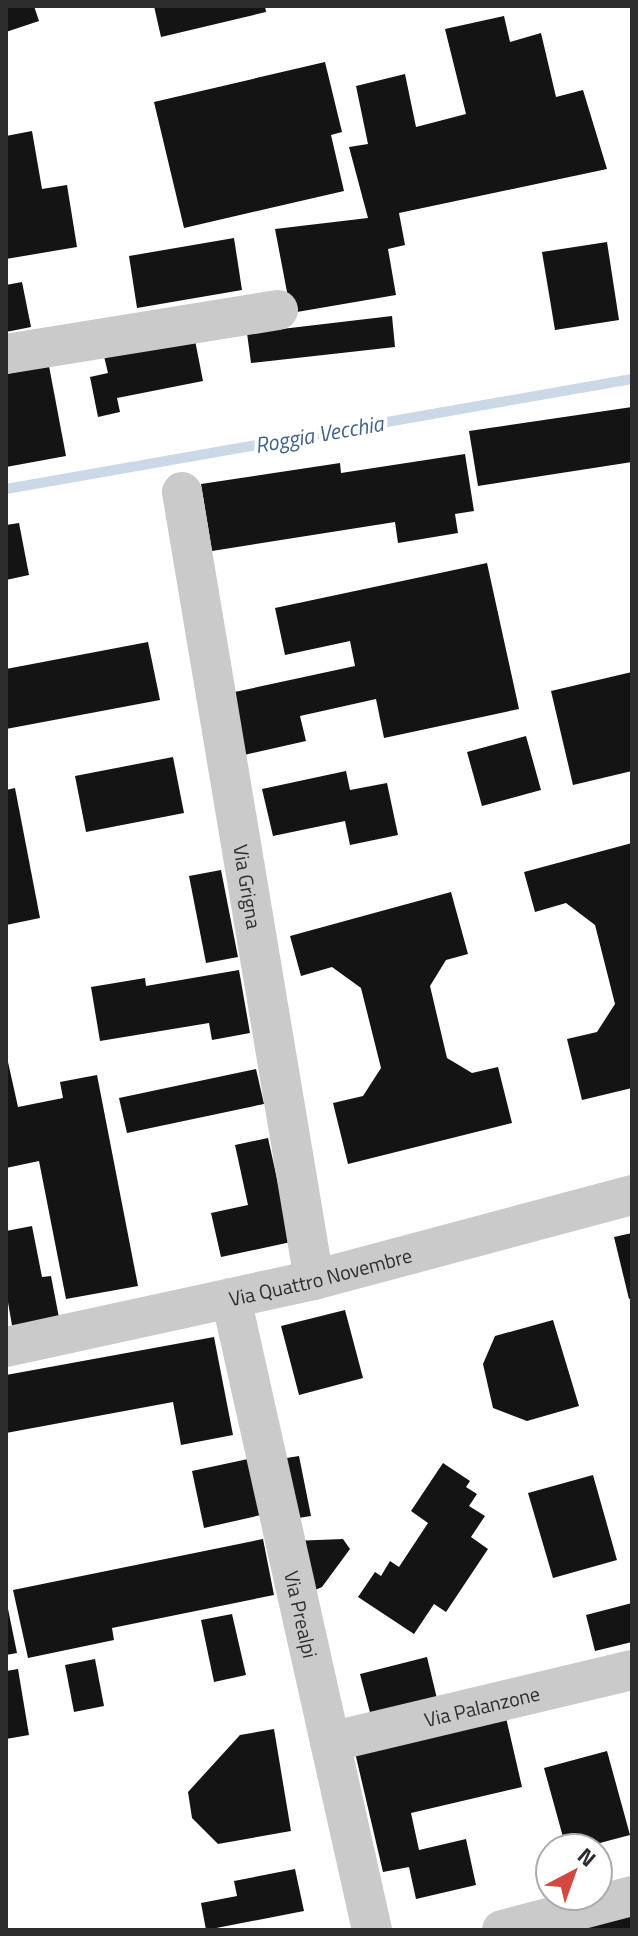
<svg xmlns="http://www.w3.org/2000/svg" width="638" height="1936" viewBox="0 0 638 1936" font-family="'Titillium Web',sans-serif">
<rect width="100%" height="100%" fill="#fff"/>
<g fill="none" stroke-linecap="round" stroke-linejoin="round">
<!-- stream -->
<path stroke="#cad8e7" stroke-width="10" d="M6 489 632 379"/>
</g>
<!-- building -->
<g fill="#141414">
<path d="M6 6H34L39 21 6 32Z"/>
<path d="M154 6H265L266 12 161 37Z"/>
<path d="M504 16 510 42 541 33 556 97 583 90 607 169 399 213 405 245 388 249 396 295 291 313 275 229 368 218 349 147 368 144 356 86 405 74 416 127 466 114 445 29Z"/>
<path d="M325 62 342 132 331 135 344 191 184 228 154 102Z"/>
<path d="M32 131 42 189 67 185 77 247 6 259V136Z"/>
<path d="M234 238 242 290 137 308 129 256Z"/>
<path d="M607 242 619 320 555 330 542 252Z"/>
<path d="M22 282 31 327 6 332V285Z"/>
<path d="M392 316 395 347 251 363 247 333Z"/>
<path d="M193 330 203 381 117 398 120 412 98 417 90 377 108 373 102 348Z"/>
<path d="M49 366 66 456 6 467V374Z"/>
<path d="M632 407V462L478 486 469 431Z"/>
<path d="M465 454 474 511 455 514 458 533 398 543 395 522 212 551 201 484 340 463 341 473Z"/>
<path d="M19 523 29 575 6 580V525Z"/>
<path d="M487 563 519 709 384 738 376 699 300 716 306 741 244 755 230 693 355 666 350 641 285 655 275 608Z"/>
<path d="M148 642 160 700 6 729V669Z"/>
<path d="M632 672V771L573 785 551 691Z"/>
<path d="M526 736 541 790 482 806 467 752Z"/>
<path d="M173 757 184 813 86 832 75 776Z"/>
<path d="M346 771 350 790 387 783 398 835 350 845 345 821 273 836 262 789Z"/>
<path d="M15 788 40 918 6 925V790Z"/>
<path d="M632 843V1088L582 1100 567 1039 597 1032 615 1004 595 925 566 903 535 912 524 872Z"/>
<path d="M221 870 238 957 206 963 189 876Z"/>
<path d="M451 892 468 954 446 960 430 986 447 1058 472 1073 498 1067 512 1123 348 1164 333 1103 363 1096 381 1068 361 988 332 967 301 976 290 936Z"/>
<path d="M239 970 250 1033 212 1040 209 1023 100 1041 91 987 145 978 146 986Z"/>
<path d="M6 1053 18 1107 63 1098 60 1082 97 1075 138 1286 66 1299 39 1161 6 1168Z"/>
<path d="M256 1069 264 1104 127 1133 119 1098Z"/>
<path d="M268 1138 291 1242 221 1257 211 1213 248 1205 235 1145Z"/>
<path d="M32 1226 42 1277 51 1276 60 1323 13 1331 6 1291V1231Z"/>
<path d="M632 1233V1298L629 1299 614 1237Z"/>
<path d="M345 1310 363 1378 299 1395 281 1326Z"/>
<path d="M553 1320 579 1406 527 1421 493 1408 483 1364 495 1336Z"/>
<path d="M214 1337 233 1435 181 1445 173 1402 6 1433V1375Z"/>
<path d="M299 1456 311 1516 286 1520 274 1460Z"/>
<path d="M248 1459 261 1515 204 1528 192 1471Z"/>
<path d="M443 1463 470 1481 466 1487 477 1494 469 1506 485 1516 471 1537 488 1549 446 1612 434 1604 414 1634 358 1597 375 1572 381 1576 390 1561 399 1567 428 1523 411 1511Z"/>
<path d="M593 1475 617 1560 553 1578 528 1493Z"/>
<path d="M263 1539 274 1595 112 1628 114 1640 28 1658 13 1590Z"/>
<path d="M343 1539 350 1549 322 1587 304 1595 292 1541Z"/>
<path d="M6 1599 17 1653 6 1655Z"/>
<path d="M632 1603V1642L595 1651 586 1615Z"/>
<path d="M232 1614 246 1675 214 1682 201 1620Z"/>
<path d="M427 1657 439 1707 373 1724 360 1674Z"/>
<path d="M95 1659 104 1706 74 1712 65 1665Z"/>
<path d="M18 1669 29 1735 6 1739V1671Z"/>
<path d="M504 1709 522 1787 411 1813 419 1850 466 1839 476 1885 416 1899 409 1867 383 1872 353 1744Z"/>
<path d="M274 1729 291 1831 218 1844 192 1818 188 1792 240 1735Z"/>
<path d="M607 1751 630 1835 581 1848H566L544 1768Z"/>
<path d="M295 1869 304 1911 206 1930 201 1903 237 1896 234 1881Z"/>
<path d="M632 1912V1930H588L587 1923Z"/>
</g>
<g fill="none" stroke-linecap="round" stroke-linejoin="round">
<!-- minor -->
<g stroke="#cacaca" stroke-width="40">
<path d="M6 354 278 310"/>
<path id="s1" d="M182 492 314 1280"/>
<path id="s2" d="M231 1298 372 1930"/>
<path id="s3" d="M6 1347 314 1280 632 1195"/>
<path id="s4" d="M330 1742 632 1670"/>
<path d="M502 1930 632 1896"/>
</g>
</g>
<g text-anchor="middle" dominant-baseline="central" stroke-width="8" stroke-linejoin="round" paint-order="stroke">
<!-- street labels -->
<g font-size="20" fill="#2d2d2d" stroke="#fff">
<text stroke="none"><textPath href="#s1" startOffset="400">Via Grigna</textPath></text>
<text stroke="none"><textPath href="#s3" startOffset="322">Via Quattro Novembre</textPath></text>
<text stroke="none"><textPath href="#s2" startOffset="324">Via Prealpi</textPath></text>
<text stroke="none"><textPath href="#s4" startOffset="156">Via Palanzone</textPath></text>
</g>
<!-- water labels -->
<g font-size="22" font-style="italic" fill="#446485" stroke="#fff">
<text transform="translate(319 434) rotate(-10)">Roggia Vecchia</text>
</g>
</g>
<!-- border -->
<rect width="638" height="1936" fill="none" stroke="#2d2d2d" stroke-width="16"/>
<!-- north arrow -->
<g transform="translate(574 1872) rotate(41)"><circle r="38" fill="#ffffff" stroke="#ababab" stroke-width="2"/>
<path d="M0-6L14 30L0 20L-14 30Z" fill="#d14941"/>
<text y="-12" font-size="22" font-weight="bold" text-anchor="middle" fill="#2d2d2d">N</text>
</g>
</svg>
